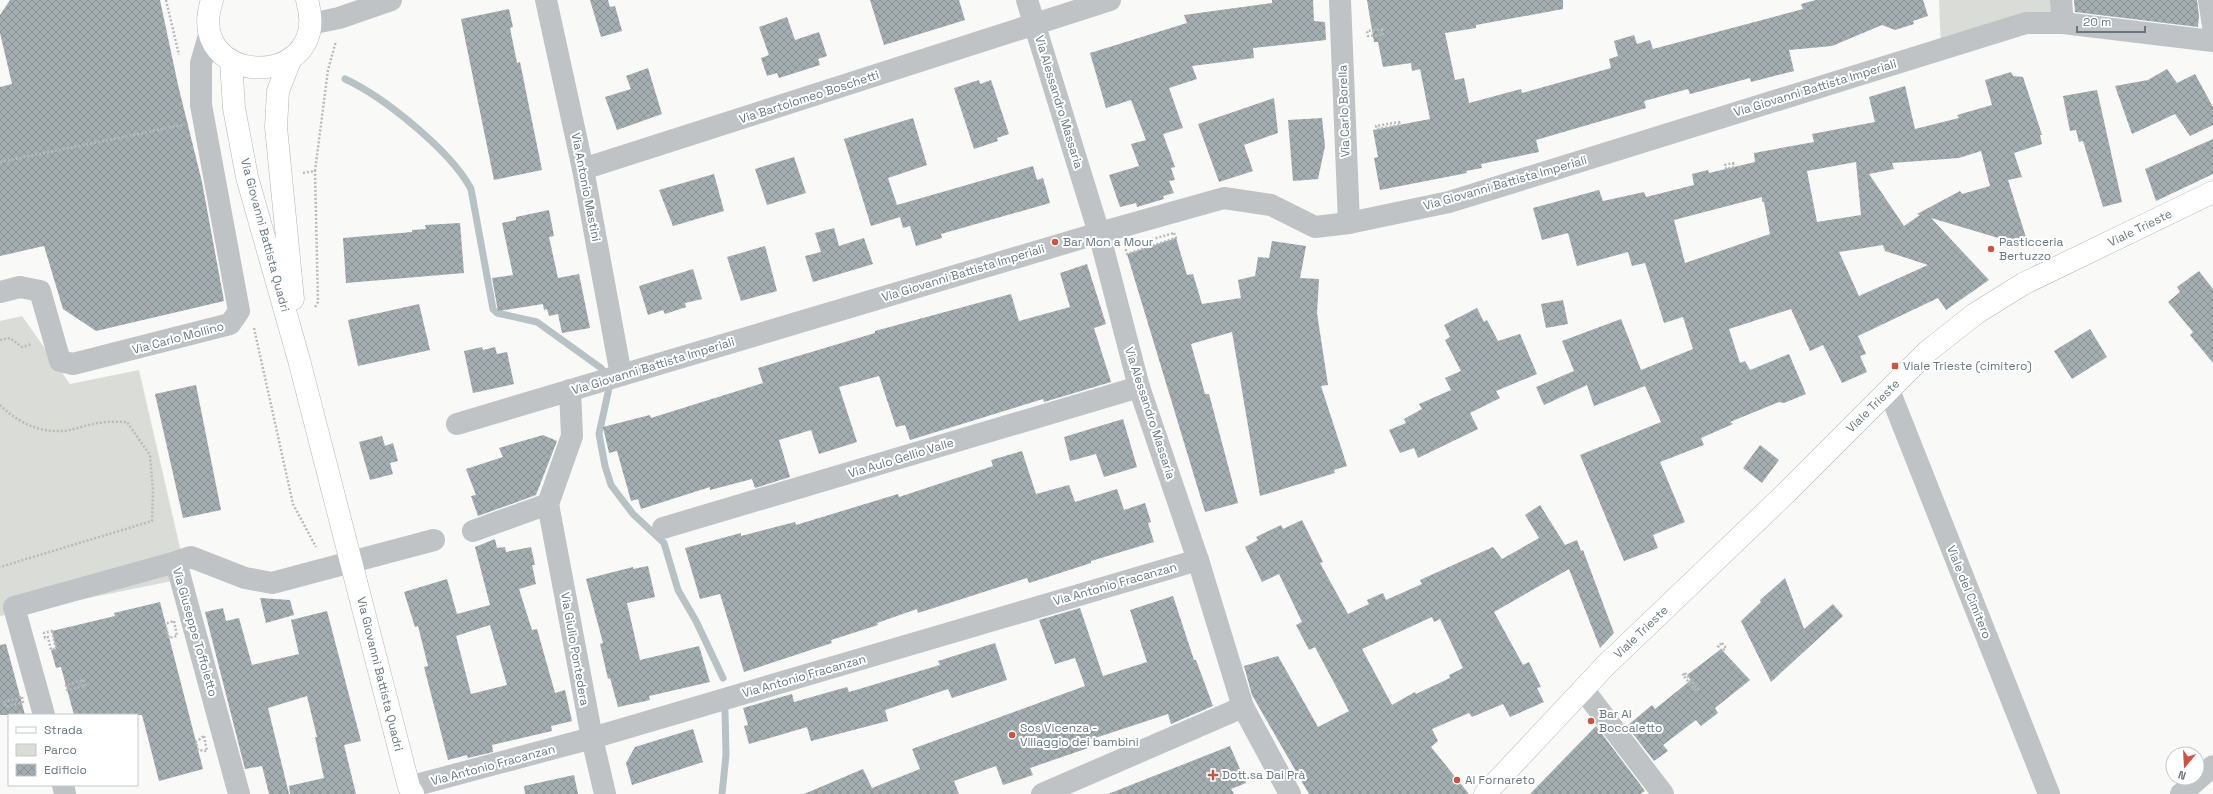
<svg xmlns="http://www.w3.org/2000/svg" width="2213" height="794" viewBox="0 0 2213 794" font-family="'Space Grotesk',sans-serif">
<defs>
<pattern id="building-cross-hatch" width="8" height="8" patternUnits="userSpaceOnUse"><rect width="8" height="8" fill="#a4aeb1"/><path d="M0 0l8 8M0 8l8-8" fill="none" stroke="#899295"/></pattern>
</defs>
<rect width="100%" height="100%" fill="#f9f9f7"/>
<!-- green -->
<g fill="#daddd7">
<path d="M1939 0H2061L2063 23 1941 49Z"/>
<path d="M22 316 70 384 139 370 187 578 0 616V321Z"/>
</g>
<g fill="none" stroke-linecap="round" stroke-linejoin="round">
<!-- stream -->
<g stroke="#b7c2c5" stroke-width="7">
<path d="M345 79C384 97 451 151 471 189L493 309 497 313 537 322 601 368 607 376 609 388 599 434 605 466 611 485 633 514 664 543 678 590 696 621 723 678"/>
<path d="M722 794 726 755 725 711"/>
</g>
</g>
<!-- building -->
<g fill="url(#building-cross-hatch)" fill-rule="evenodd">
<path d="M10 0H160L178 85 202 182 224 301 96 331 63 309 44 246 0 256V87L12 84 0 33V15Z"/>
<path d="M590 0H608L610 7 615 6 622 31 601 37Z"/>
<path d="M870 0H959L965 20 884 45Z"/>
<path d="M1272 0H1313L1314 21 1325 22 1326 40 1253 48 1254 58 1192 66 1197 79 1169 88 1183 128 1163 134 1175 167 1171 168 1175 180 1169 181 1174 193 1163 196 1164 199 1137 207 1136 203 1120 207 1109 175 1139 166 1131 144 1146 140 1131 100 1106 108 1090 53 1187 23 1184 15 1272 3Z"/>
<path d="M1367 0H1563V9L1476 25V28L1445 33 1455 80 1464 78 1469 103 1521 89 1522 93 1611 68 1609 59 1618 56 1614 41 1634 35 1637 44 1650 40 1653 49 1803 9 1801 4 1816 0H1923L1928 16 1913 21 1914 24 1895 30 1882 25 1832 46 1789 50 1794 71 1751 82 1750 78 1690 94 1688 89 1644 101 1646 108 1536 140 1539 152 1481 164 1482 168 1466 171 1467 173 1380 190 1374 158 1378 157 1373 130 1430 119 1420 69 1412 71 1411 63 1383 67 1378 42H1374Z"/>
<path d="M2074 0H2197L2199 16 2198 27 2075 12Z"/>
<path d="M509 9 513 27 510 28 517 63 520 62 542 170 494 180 461 19Z"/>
<path d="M787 17 795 40 819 32 827 56 818 59 820 65 779 78 777 73 767 76 761 58 769 55 759 27Z"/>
<path d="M648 68 662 114 617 130 605 97 631 89 626 76Z"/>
<path d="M2167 69 2177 83 2195 74 2213 107V125L2190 136 2175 114 2132 134 2115 86 2148 80Z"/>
<path d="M2011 72 2013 76 2023 77 2042 135H2040L2042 144 2014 153 2022 177 2008 180 2029 247 1931 218 1989 280 1946 310 1938 298 1858 336 1866 354 1860 356 1867 372 1842 383 1823 345 1810 351 1791 309 1729 329 1740 363 1745 361 1750 370 1789 354 1806 394 1784 403 1779 402 1730 422 1733 424 1701 438 1704 445 1660 462 1685 522 1653 535 1658 548 1624 561 1580 455 1661 422 1645 386 1594 406 1587 385 1544 405 1536 387 1574 371 1562 341 1621 319 1641 370 1693 349 1683 317 1664 323 1645 263 1632 266 1628 252 1577 266 1568 233 1542 240 1533 208 1599 190 1603 201 1644 192 1646 197 1694 185 1692 174 1708 170 1709 173 1755 162 1754 153 1814 142 1812 134 1875 122 1869 97 1905 86 1915 129 1959 118 1957 115 1992 105 1985 80ZM1981 151 1990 186 1962 194 1960 191 1917 214 1920 215 1904 226 1869 174 1894 169 1892 163 1959 158ZM1856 162 1861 215 1817 222 1807 171ZM1762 197V202H1764L1770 234 1685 263 1674 220ZM1883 245 1885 251 1928 265 1859 296 1839 252Z"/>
<path d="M979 80 980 84 991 80 1009 134 997 138 998 141 974 149 954 88Z"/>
<path d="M2097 90 2122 202 2103 207 2083 141 2079 142 2076 130 2070 131 2063 96Z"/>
<path d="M1274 98 1278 133 1244 145 1253 171 1219 182 1198 124Z"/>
<path d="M913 118 927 165 888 178 897 205 1033 166 1037 180 1043 178 1050 203 941 234 942 238 916 246 910 226 903 228 900 217 871 226 844 139Z"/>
<path d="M1322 118 1325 146 1318 179 1293 181 1288 120Z"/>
<path d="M2213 139V174L2156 201 2145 169Z"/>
<path d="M794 157 806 193 767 205 755 169Z"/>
<path d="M714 174 724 211 673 226 659 190Z"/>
<path d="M549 210 554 236 549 237 558 278 579 274 590 328 562 333 558 314 549 316 547 309 544 310 543 304 498 311 492 278 513 275 502 223 516 220V217Z"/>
<path d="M460 223 464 273 346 283 343 238 412 232V230L426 229 425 225Z"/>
<path d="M834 228 839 246 864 238 873 264 813 282 805 256 821 252 815 233Z"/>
<path d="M1176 238 1187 275 1193 274 1202 304 1241 298 1238 280 1255 276 1258 257 1269 258 1272 241 1306 246 1300 278 1319 279 1317 313 1328 385 1321 386 1347 466 1334 470 1335 473 1260 496 1232 332 1191 344 1205 394H1209L1238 503 1205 512 1127 254Z"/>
<path d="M765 246 777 291 741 301 727 257Z"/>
<path d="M1087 264 1106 324 1094 328 1111 382 1044 402 1043 399 910 440 905 425 896 427 879 376 839 387 857 442 819 454 811 430 779 440 790 477 755 488 752 479 710 490V487L641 509 638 499 631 501 617 451 609 453 603 427 650 415 651 418 763 383 758 368 875 333V331L1011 294 1019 321 1070 307 1060 273Z"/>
<path d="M693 269 702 299 685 303 686 307 665 314 663 310 648 315 639 286Z"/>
<path d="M2199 271 2213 289V363L2190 335 2193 332 2168 302 2180 292 2177 287Z"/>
<path d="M1563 300 1568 324 1546 328 1541 304Z"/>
<path d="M419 304 430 350 358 366 348 320Z"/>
<path d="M1477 308 1484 322 1487 320 1498 341 1520 334 1537 374 1496 391 1500 398 1470 413 1478 429 1418 458 1414 448 1400 453 1389 430 1406 423 1404 419 1422 409 1419 404 1451 390 1445 378 1461 371 1445 340 1450 337 1444 325Z"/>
<path d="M2090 329 2107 357 2072 379 2054 351Z"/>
<path d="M482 347 483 350 495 347 497 354 507 352 514 384 473 393 464 351Z"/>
<path d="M196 385 221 510 183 518 155 394Z"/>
<path d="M1123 419 1137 467 1104 477 1096 454 1070 461 1064 437Z"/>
<path d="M543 435 557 441 536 495 478 516 471 496 476 495 466 469 503 457 499 448Z"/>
<path d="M382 436 385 446 393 443 398 461 390 463 393 474 370 480 359 442Z"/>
<path d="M1760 445 1779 460 1762 483 1743 468Z"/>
<path d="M1022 451 1036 494 1069 485 1075 502 1117 489 1124 510 1145 503 1151 522 1148 523 1154 542 1091 561V563L1029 583 1027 578 918 613 917 609 877 623 878 625 831 640 832 643 744 672 720 594 700 599 685 548 741 533V536L795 522 796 525 898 494 899 497 993 466 991 460Z"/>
<path d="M1540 505 1565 545 1577 540 1581 551 1583 550 1614 633 1600 648 1569 569 1494 612 1523 665 1529 662 1541 687 1537 688 1544 702 1510 717 1503 704 1472 717 1469 713 1432 729 1438 741 1431 747 1469 794H1309L1252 695 1244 666 1278 656 1318 727 1349 711 1315 647 1309 650 1296 625 1302 622 1279 574 1262 582 1245 547 1258 540 1256 537 1281 525 1283 529 1302 520 1323 562 1320 563 1348 614 1369 604 1367 600 1383 593 1386 600 1422 584 1420 580 1493 547 1502 559 1539 538 1525 515ZM1432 617 1434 622 1440 619 1463 668 1449 675 1450 678 1416 694 1415 692 1392 705 1362 649Z"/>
<path d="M495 539 497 548 505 547 506 552 531 547 535 565H532L536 584 519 589 532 630 537 629 555 693 565 690 572 721 551 726 552 731 492 745 493 752 468 758 467 755 448 760 424 667 428 666 418 626 415 627 404 592 447 579 457 614 490 605 475 547ZM490 625 507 685 471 694 456 636Z"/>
<path d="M648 566 655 597 627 603 640 660 699 646 710 682 649 696 650 700 618 707 610 678 608 679 600 644 603 643 586 579 633 567V569Z"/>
<path d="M1785 578 1804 629 1833 604 1843 616 1771 682 1741 621 1761 602 1760 600Z"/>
<path d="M1173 596 1194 660H1196L1213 706 1171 724 1168 714 1089 740 1091 747 1030 768 1033 775 1003 785 996 766 954 781 959 794H804L863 769 872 788 920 769 912 749 1085 686 1075 658 1055 664 1039 620 1080 608 1103 676 1147 662 1130 610Z"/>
<path d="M260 598 290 600 294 615 266 623Z"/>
<path d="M160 602 203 769 159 781 142 715H74L61 667 56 668 51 650 56 649 52 631 115 616 114 613Z"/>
<path d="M223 608 226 621 239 618 252 665 299 654 291 620 327 611 361 741 344 745 356 794H290L289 786 324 778 315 737H317L307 696 268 708 289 794H269L262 766 245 769 205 612Z"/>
<path d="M995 643 1007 680 952 698 948 689 885 710 888 721 811 741 807 727 749 744 744 726 748 725 743 708 792 694 794 702 847 687 849 692 940 665 938 661Z"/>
<path d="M6 644 25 715H0V645Z"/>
<path d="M1721 649 1750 680 1715 708 1718 713 1701 726 1696 720 1663 745 1668 751 1654 761 1627 726 1652 705 1655 709 1691 680 1687 675Z"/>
<path d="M1596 726 1645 791 1640 794H1530Z"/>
<path d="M693 729 703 762 632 785 626 763 635 747Z"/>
<path d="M1230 746 1246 783 1231 789 1234 794H1108Z"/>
<path d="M574 775 578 794H525L524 786Z"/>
</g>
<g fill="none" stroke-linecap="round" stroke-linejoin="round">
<defs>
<path id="secondary" d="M1485 794 1605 666 1785 494 1928 351 1975 314 2023 284 2213 192"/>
<g id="primary">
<path d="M212 0C183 89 334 91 307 0"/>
<path d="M291 58 278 91 276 127 293 299"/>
<path d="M231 61 234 108 247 177 299 360 409 787 413 794"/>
</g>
</defs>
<!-- secondary casing -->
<use href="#secondary" stroke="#b1b8bb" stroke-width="23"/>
<!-- primary casing -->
<use href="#primary" stroke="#b1b6b9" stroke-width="23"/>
<!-- path -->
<g stroke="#b7bbbd" stroke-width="2.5" stroke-dasharray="2 2" stroke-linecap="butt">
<path d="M166 0 179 55"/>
<path d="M1382 29 1383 35 1368 36 1367 31Z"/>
<path d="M1399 122 1400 125 1377 129 1376 126Z"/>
<path d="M0 162 182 125"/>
<path d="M1733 163 1734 167 1726 169 1725 165Z"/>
<path d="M303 173 315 171 328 70 336 41"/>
<path d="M1174 233 1176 238 1127 254 1125 247Z"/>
<path d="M315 307 318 302 315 171"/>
<path d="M254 328 293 504 316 547"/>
<path d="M0 340 10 338 22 347 32 344"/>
<path d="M0 405C16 421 37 432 60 431 73 431 87 424 99 423 108 421 118 422 127 422L150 455 153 490 152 521 0 567"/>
<path d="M174 621 177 636 169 638 165 624Z"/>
<path d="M52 631 56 649 51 650 48 637 45 638 44 633Z"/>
<path d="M1722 643 1726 648 1722 651 1718 646Z"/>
<path d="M1685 673 1698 689 1696 691 1683 675Z"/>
<path d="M83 680 85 686 67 690 66 685Z"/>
<path d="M22 697 23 702 6 707 4 702Z"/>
<path d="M204 736 207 751 198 750 196 742Z"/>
</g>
<!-- street -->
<g stroke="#bfc3c6" stroke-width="22">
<path d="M546 0 583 169 621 375"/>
<path d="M1027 0 1099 233 1139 387 1198 560 1243 707 1290 794"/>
<path d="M1340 0 1349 223"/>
<path d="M2061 0 2063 23"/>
<path d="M2209 0 2213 26"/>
<path d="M310 24 339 18 391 0"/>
<path d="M583 169 1110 0"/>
<path d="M0 292 20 287 40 291 60 361 73 364 230 324 239 311 201 105V63L210 32"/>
<path d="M1889 390 2049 794"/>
<path d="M457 424 1099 233 1224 198 1271 205 1315 227 1349 223 1449 202 2026 23H2063L2213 41"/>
<path d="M548 504 572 436 570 390"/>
<path d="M663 528 1139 387"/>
<path d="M473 531 548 504 592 738 605 794"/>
<path d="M176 562 191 557 245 578 272 583 434 540"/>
<path d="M1583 689 1663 794"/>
<path d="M44 715 14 607 176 562 239 794"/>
<path d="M63 785 65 794"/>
<path d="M409 787 592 738 1198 560"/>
<path d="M1042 794 1243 707"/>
<path d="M2181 794 2213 766"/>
</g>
<!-- secondary -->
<use href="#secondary" stroke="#fff" stroke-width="22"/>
<!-- primary -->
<use href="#primary" stroke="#fff" stroke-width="22"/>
</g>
<!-- markers -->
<g fill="#ce5342" stroke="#fff" stroke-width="1.5">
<circle cx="1055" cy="242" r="4"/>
<circle cx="1991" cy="249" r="4"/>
<rect x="1891" y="362" width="8" height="8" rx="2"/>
<circle cx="1591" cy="721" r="4"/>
<circle cx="1012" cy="735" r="4"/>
<path d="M1211 769h4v4h4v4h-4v4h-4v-4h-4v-4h4z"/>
<circle cx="1457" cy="780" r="4"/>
</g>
<g text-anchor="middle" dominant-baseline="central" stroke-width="4" stroke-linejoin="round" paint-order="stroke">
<!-- street labels -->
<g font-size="12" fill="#67777e" stroke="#fff">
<text transform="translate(1815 88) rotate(-17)">Via Giovanni Battista Imperiali</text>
<text transform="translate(809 97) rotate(-18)">Via Bartolomeo Boschetti</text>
<text transform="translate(1059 102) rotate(73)">Via Alessandro Massaria</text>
<text transform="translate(1344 111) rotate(-92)">Via Carlo Borella</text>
<text transform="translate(1505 183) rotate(-16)">Via Giovanni Battista Imperiali</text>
<text transform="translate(586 187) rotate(79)">Via Antonio Mastini</text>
<text transform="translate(2140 228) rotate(-26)">Viale Trieste</text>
<text transform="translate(265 235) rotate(75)">Via Giovanni Battista Quadri</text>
<text transform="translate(963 273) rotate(-17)">Via Giovanni Battista Imperiali</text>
<text transform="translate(178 338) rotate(-15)">Via Carlo Mollino</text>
<text transform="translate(653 366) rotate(-17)">Via Giovanni Battista Imperiali</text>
<text transform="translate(1873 406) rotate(-45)">Viale Trieste</text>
<text transform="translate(1150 413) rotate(72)">Via Alessandro Massaria</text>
<text transform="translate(901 458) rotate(-17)">Via Aulo Gellio Valle</text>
<text transform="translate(1115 584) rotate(-16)">Via Antonio Fracanzan</text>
<text transform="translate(1969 592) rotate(68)">Viale del Cimitero</text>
<text transform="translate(195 632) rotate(74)">Via Giuseppe Toffoletto</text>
<text transform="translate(1641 632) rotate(-44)">Viale Trieste</text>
<text transform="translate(575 649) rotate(80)">Via Giulio Pontedera</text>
<text transform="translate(380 674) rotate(76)">Via Giovanni Battista Quadri</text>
<text transform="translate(804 676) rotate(-16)">Via Antonio Fracanzan</text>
<text transform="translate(493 765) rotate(-15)">Via Antonio Fracanzan</text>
</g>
<!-- poi labels -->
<g font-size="12" fill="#67777e" stroke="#fff" text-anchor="start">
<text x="1063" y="242">Bar Mon a Mour</text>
<text x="1999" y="242">Pasticceria<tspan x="1999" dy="14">Bertuzzo</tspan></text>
<text x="1903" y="366">Viale Trieste (cimitero)</text>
<text x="1599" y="714">Bar Al<tspan x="1599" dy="14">Boccaletto</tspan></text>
<text x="1020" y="728">Sos Vicenza -<tspan x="1020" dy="14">Villaggio dei bambini</tspan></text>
<text x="1222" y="775">Dott.sa Dai Prà</text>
<text x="1465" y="780">Al Fornareto</text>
</g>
</g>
<!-- legend -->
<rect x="8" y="714" width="130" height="72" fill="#ffffff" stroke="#c2c9cb"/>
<rect x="16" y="727" width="20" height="6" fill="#ffffff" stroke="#c2c9cb"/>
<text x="44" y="734" font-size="12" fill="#67777e">Strada</text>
<rect x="16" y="744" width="20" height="12" fill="#daddd7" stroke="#c2c9cb"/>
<text x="44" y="754" font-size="12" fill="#67777e">Parco</text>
<rect x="16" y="764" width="20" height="12" fill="url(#building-cross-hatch)" stroke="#c2c9cb"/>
<text x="44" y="774" font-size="12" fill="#67777e">Edificio</text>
<!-- north arrow -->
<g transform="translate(2185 766) rotate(198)"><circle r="19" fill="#ffffff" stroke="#c2c9cb"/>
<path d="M0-3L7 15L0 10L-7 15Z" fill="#ce5342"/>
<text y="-6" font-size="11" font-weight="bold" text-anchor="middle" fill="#67777e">N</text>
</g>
<!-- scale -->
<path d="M2077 26v6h68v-6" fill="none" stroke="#67777e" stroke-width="2"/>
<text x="2083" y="26" font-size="12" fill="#67777e" stroke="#ffffff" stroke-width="3" paint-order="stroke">20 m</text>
</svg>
